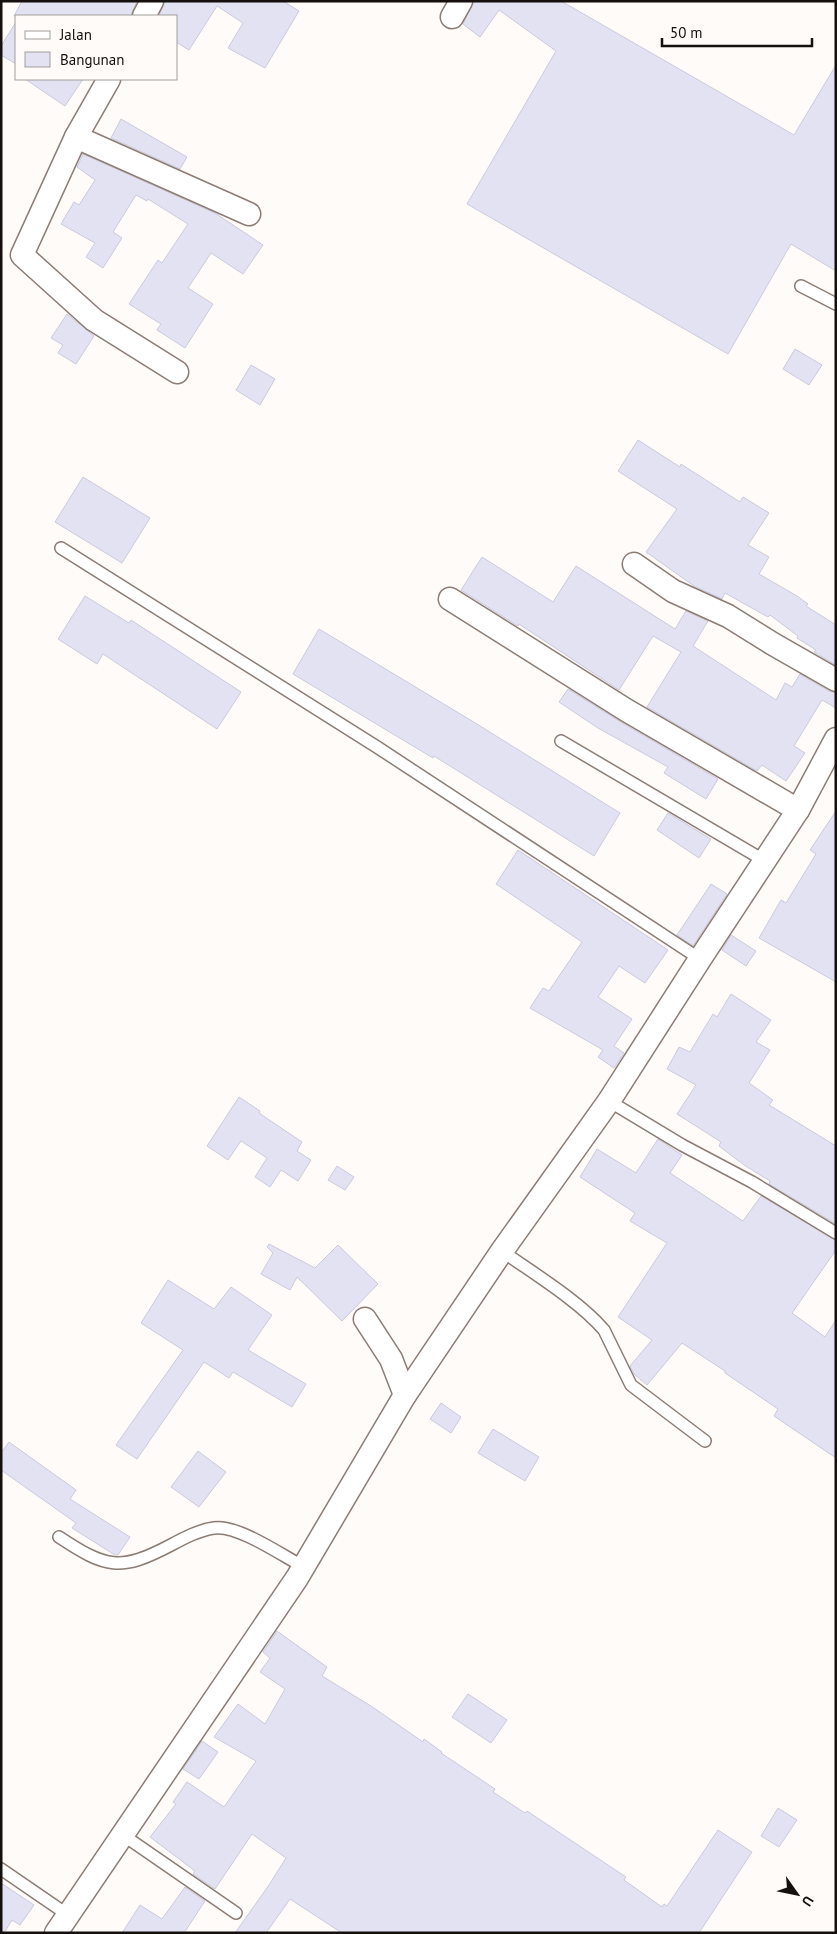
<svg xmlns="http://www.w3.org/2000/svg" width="837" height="1934" viewBox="0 0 837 1934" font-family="'PT Sans',sans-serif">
<rect width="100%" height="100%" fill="#fefbf9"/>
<!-- building -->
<g fill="#e3e2f3" stroke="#cbcadb">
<path d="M22 1H137L131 16H14Z"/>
<path d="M165 1H283L299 11 265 68 228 48 243 23 217 6 189 50 176 42V16H159Z"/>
<path d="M474 1H561L794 135 836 65V271L791 244 728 354 467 204 556 51 499 10 480 37 463 24Z"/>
<path d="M16 22V64L1 55V46Z"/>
<path d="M25 79H83L65 106Z"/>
<path d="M121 119 187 157 180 169 111 138Z"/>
<path d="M83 154 215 213 263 245 243 274 211 253 188 288 213 304 185 348 157 330 161 324 129 304 158 260 162 263 188 224 148 199 147 201 136 195 113 232 122 238 103 268 86 257 95 243 61 224 74 202 79 205 95 180 77 167Z"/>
<path d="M67 314 94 336 76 364 58 353 63 345 51 338Z"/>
<path d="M795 349 822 365 809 385 783 369Z"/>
<path d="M251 365 275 379 260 405 236 390Z"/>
<path d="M638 440 680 467 681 464 740 502 743 497 769 513 748 545 769 557 759 574 797 596 808 604 806 606 836 625V665L814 652 816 650 797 638 798 636 770 615 768 617 725 593 722 599 694 586 646 552 677 509 618 471Z"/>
<path d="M83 477 150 518 122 563 55 522Z"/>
<path d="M482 557 553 602 576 566 675 629 686 611 708 621 693 646 776 700 785 683 792 687 800 674 829 691 836 693V708L822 700 794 746 805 753 786 781 762 765 757 771 647 707 681 652 653 636 619 690 519 624 518 626 461 590Z"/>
<path d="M85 596 129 623 131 620 241 692 217 729 103 654 97 664 58 639Z"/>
<path d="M319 629 472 721 620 813 594 856 434 756 433 758 293 674Z"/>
<path d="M568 689 619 721 718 779 706 799 664 773 668 767 598 728 559 702Z"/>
<path d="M836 811V982L759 938 781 900 786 903 816 854 810 850Z"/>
<path d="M668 813 711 839 699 858 657 830Z"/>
<path d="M518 850 668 950 645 983 619 966 598 997 632 1019 614 1046 624 1053 614 1068 598 1057 603 1050 530 1008 543 988 549 991 582 942 496 884Z"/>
<path d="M711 884 727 894 693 946 677 935Z"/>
<path d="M731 935 756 951 746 966 722 950Z"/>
<path d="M731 994 771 1020 756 1042 770 1050 749 1083 773 1100 769 1105 836 1146V1224L769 1184 770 1181 744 1165 719 1146 721 1142 677 1114 696 1085 667 1069 679 1047 690 1052 713 1014 717 1017Z"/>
<path d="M239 1097 260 1111 259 1113 302 1142 297 1151 311 1160 298 1181 281 1170 270 1187 255 1177 267 1158 241 1141 228 1160 207 1146Z"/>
<path d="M658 1139 682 1155 670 1173 743 1221 761 1196 836 1240V1250L792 1313 825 1337 836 1320V1458L774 1416 778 1409 725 1373V1371L682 1343 647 1385 634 1374 630 1366 652 1340 618 1317 667 1243 630 1221 635 1213 580 1177 597 1149 636 1173Z"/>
<path d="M337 1166 354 1177 345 1190 328 1180Z"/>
<path d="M269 1244 315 1268 338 1245 378 1284 342 1321 297 1277 290 1290 261 1274 273 1253 267 1247Z"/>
<path d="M168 1280 214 1309 231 1287 272 1315 248 1350 306 1384 292 1407 233 1372 229 1378 204 1362 137 1459 116 1445 183 1350 141 1323Z"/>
<path d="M441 1403 461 1417 451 1433 430 1419Z"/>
<path d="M493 1429 539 1457 525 1481 478 1453Z"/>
<path d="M9 1442 76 1490 70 1499 130 1537 118 1555H115L72 1528 76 1523 1 1470V1453Z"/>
<path d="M198 1451 226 1472 199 1507 171 1487Z"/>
<path d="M277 1631 327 1667 322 1676 371 1706 423 1742 424 1739 442 1752 441 1753 495 1789 493 1792 525 1813 527 1811 626 1877 624 1880 662 1907 664 1904 667 1906 718 1830 752 1852 699 1933H342L290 1899 266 1933H235L269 1885 286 1858 252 1834 215 1889 193 1874 195 1871 150 1837 176 1804 173 1802 187 1782 224 1807 256 1761 214 1737 238 1704 265 1724 285 1689 260 1672 270 1658 263 1652Z"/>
<path d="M468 1694 507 1720 491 1743 452 1717Z"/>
<path d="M202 1741 218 1752 199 1779 183 1769Z"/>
<path d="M778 1808 797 1820 779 1847 761 1836Z"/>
<path d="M1 1883 34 1905 20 1925 12 1920 4 1933H1Z"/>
<path d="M185 1887 205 1901 184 1933H122L140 1905 162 1919Z"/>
</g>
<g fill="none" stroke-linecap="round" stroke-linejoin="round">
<defs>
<g id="lane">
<path d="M801 286 836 304"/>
<path d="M61 548 377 747 700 959"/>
<path d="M561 741 765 861"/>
<path d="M609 1101 682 1145 752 1182 836 1233"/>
<path d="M502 1251C533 1273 579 1301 604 1330L631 1385 705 1441"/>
<path d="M59 1537C106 1568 120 1572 171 1545 184 1538 199 1530 214 1528 237 1524 283 1556 304 1567"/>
<path d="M123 1835 236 1913"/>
<path d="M1 1869 68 1915"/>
</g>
<g id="street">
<path d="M144 16 152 1"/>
<path d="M452 17 461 1"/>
<path d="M109 79 76 137 22 255 94 320 177 372"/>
<path d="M76 137 249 214"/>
<path d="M634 564 673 591 728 616 773 644 836 680"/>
<path d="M450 599 626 710 798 810"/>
<path d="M365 1319 391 1359 405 1395"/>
<path d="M56 1933 297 1578 405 1395 502 1251 609 1101 700 959 798 810 836 739"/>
</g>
</defs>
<!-- lane casing -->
<use href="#lane" stroke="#8c7c74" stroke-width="14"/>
<!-- street casing -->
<use href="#street" stroke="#8c7c74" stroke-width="25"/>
<!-- lane -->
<use href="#lane" stroke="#fff" stroke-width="11"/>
<!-- street -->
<use href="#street" stroke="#fff" stroke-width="22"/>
</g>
<!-- border -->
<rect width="837" height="1934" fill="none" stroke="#150f0d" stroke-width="5"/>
<!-- legend -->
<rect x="15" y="15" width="162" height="65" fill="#fefbf9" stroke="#a19d9b"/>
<rect x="25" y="31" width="25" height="8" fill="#ffffff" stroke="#a19d9b"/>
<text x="60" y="40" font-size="15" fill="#150f0d">Jalan</text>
<rect x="25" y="52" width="25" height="15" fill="#e3e2f3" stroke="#a19d9b"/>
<text x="60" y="65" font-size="15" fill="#150f0d">Bangunan</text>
<!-- north arrow -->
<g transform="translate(797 1894) rotate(123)" stroke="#fefbf9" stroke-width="4" paint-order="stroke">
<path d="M0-4L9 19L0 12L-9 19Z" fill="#150f0d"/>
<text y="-8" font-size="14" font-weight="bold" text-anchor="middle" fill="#150f0d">U</text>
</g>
<!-- scale -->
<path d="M662 38v8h150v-8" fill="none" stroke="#150f0d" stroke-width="2.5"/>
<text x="670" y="38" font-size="15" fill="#150f0d" stroke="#fefbf9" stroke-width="4" paint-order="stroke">50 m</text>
</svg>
